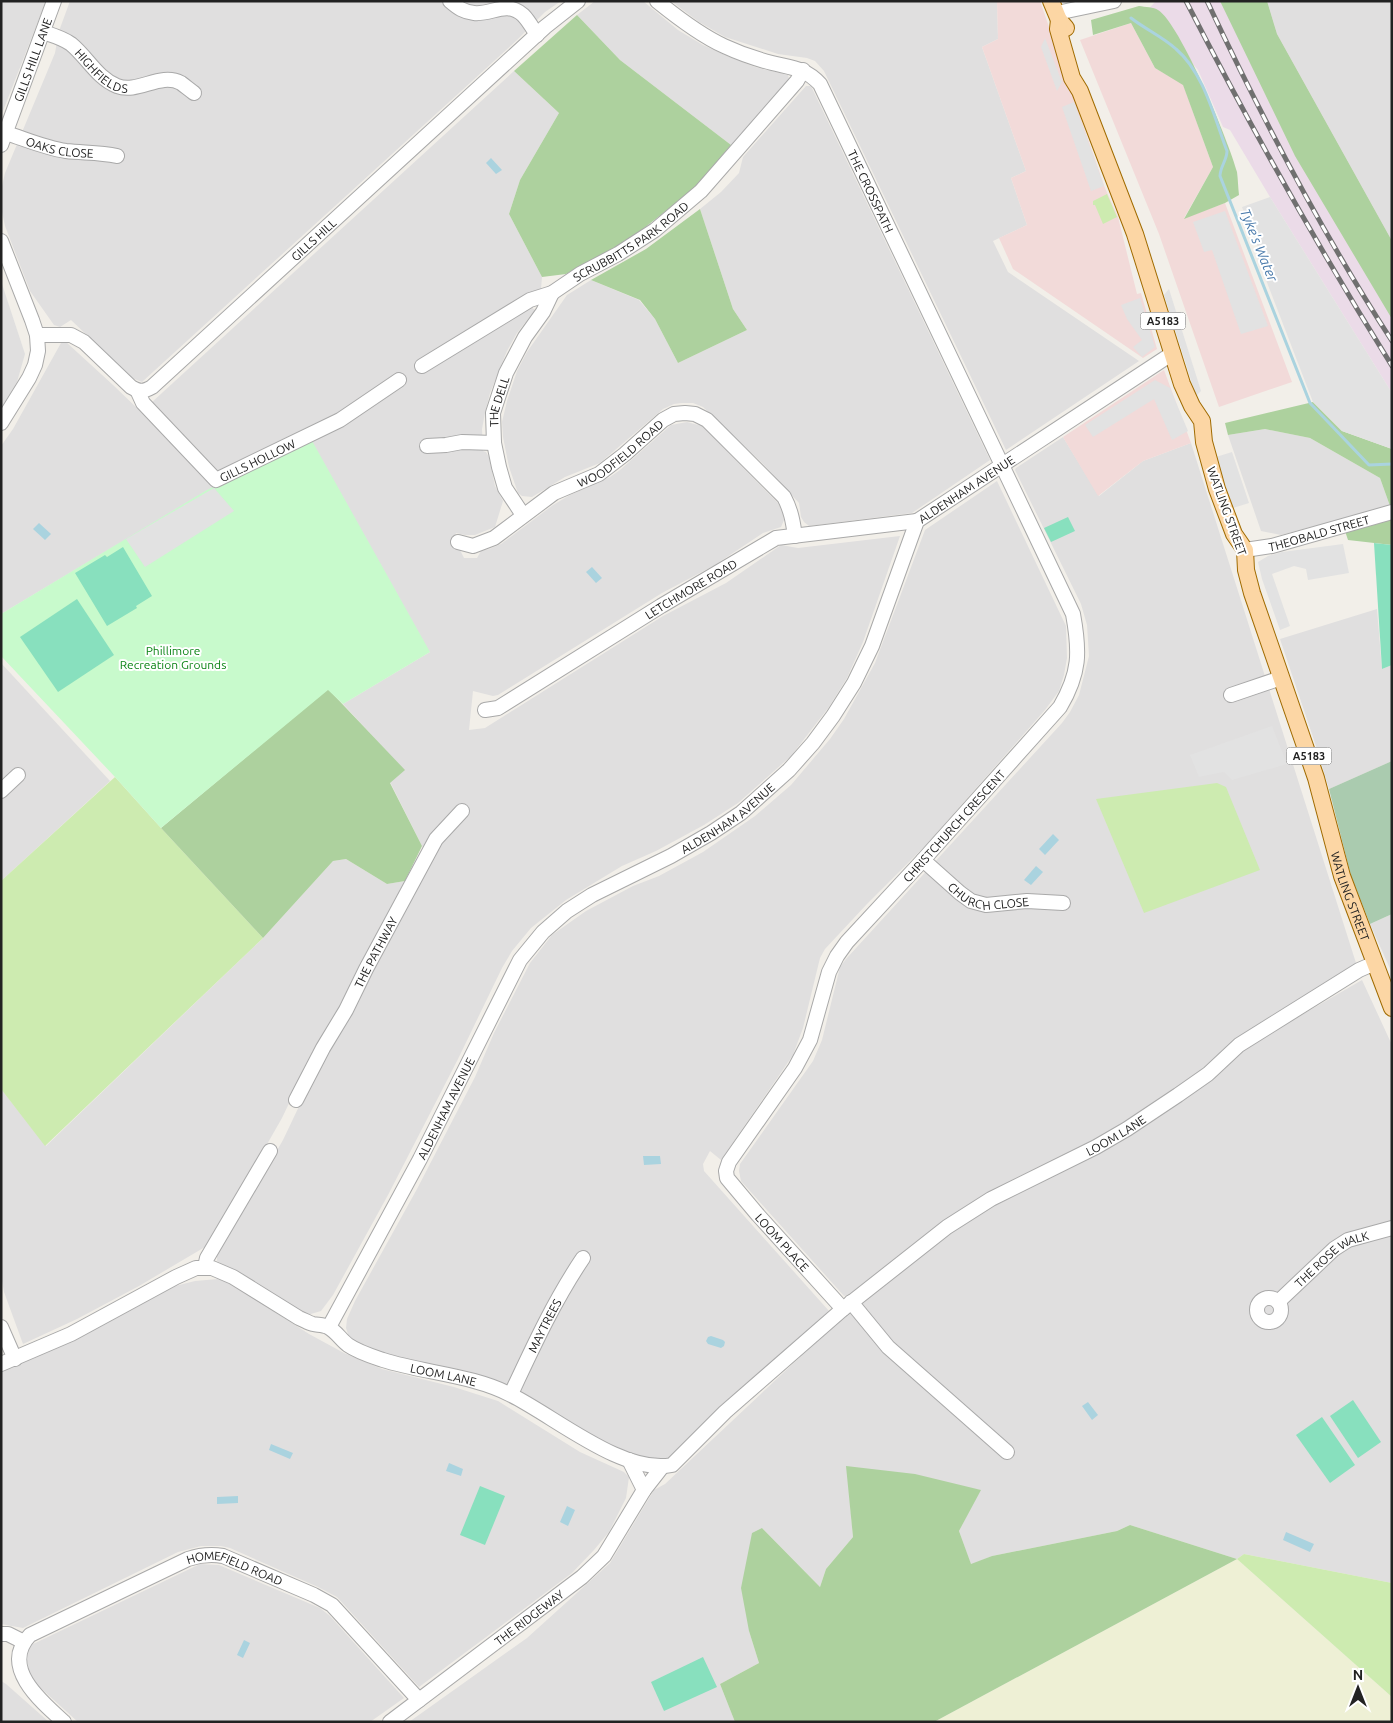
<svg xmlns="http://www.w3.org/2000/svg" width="1393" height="1723" viewBox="0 0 1393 1723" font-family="Ubuntu,sans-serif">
<rect width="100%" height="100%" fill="#f2efe9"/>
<!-- residential -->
<g fill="#e0dfdf">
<path d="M1 1H46L1 116Z"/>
<path d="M70 1H561L545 12 517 40 142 382 132 378 71 320 60 327 54 325 30 291 5 226 2 212V186L5 173 55 53 59 31Z"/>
<path d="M595 1H643L678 30 703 45 727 56 755 67 788 75 789 79 731 145 620 60 577 15Z"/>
<path d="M671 1H997L998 39 982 47 1026 171 1011 178 1027 225 993 241 1008 272 1139 361 1006 450 824 71 815 61 807 58 778 54 725 37 699 22Z"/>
<path d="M1267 1H1392V241L1277 34Z"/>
<path d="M514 71 559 113 520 180 509 214 542 277 541 289 522 300 535 310 517 333 507 351 490 393 485 413 482 429 483 451 486 452 489 457 495 486 503 501 495 527 475 535H465L456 533 451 546 460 550 464 558H477L481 551 489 549 501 544 553 505 570 495 610 477 620 470 671 425 687 422 702 426 778 503 783 514 784 520 781 527 763 533 715 565 662 593 498 695 493 696 473 691 469 730 485 728 663 616 726 583 781 545 798 548 900 536 863 642 847 678 829 707 791 756 738 803 704 825 656 851 622 866 566 900 531 928 512 951 502 968 458 1059 388 1195 333 1295 321 1311 304 1316 217 1261V1255L283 1140 323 1056 431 860 422 846 390 782 404 770 343 704 430 652 219 477 151 403Z"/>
<path d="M806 86H811L990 460 912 513 809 526 804 522 801 517 799 503 762 463 703 407 693 403H682L674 404 663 409 600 463 565 477 532 497 522 496 518 493 509 467 503 437 502 422 507 401 517 371 527 352 567 295 591 280 639 300 655 319 678 363 747 330 733 309 700 209 721 192 739 173 743 157Z"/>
<path d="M1 281 25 354 17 382 1 409Z"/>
<path d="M66 342 113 385 217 485 1 614V446L13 429 61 343Z"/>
<path d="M1265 429 1310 438 1380 478 1390 506 1281 535 1261 531 1228 435Z"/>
<path d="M1063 437 1099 496 1143 461 1191 443 1356 963 1231 1043 1183 1086 1118 1130 956 1217 861 1291 844 1296 741 1181 739 1171 740 1164 813 1061 822 1040 840 967 846 959 1062 723 1070 712 1079 695 1089 656 1087 625 1081 604 1015 470 1016 468Z"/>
<path d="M997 481 1066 626 1067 658 1064 675 1059 691 1045 710 926 845 867 904 825 949 820 958 803 1028 793 1055 721 1160 710 1151 703 1164 704 1171 829 1311 688 1445 668 1460H647L607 1443 584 1433 512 1389 383 1355 350 1340 346 1328 347 1319 355 1301 417 1189 475 1077 494 1033 530 963 552 935 586 911 633 886 659 876 703 852 755 816 791 785 830 739 844 719 875 663 925 530Z"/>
<path d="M1377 609 1382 669 1392 665V761L1329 789 1316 746 1280 639Z"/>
<path d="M1 663 110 781 1 881Z"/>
<path d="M346 859 387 884 405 881 400 902 316 1047 282 1118 210 1244 139 1286 77 1319 23 1344 4 1292 1 1275V1089L46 1146 263 938 333 861Z"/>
<path d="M1392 914V973L1370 924Z"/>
<path d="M1362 980 1392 1045V1583L1244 1554 1237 1559 1130 1525 1117 1531 992 1556 971 1565 959 1531 980 1490 847 1467 853 1537 826 1569 820 1587 762 1528 749 1631 759 1663 720 1684 735 1722H409L527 1638 610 1563 654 1490 665 1484 864 1297 960 1224 1120 1139 1236 1053Z"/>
<path d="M218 1279 230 1283 309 1334 344 1353 382 1369 454 1387 498 1401 580 1452 624 1472 629 1477 626 1498 609 1532 594 1550 572 1573 419 1687 337 1597 318 1587 230 1548 221 1546H201L178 1552 23 1628 1 1624V1370L43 1353 136 1307 175 1286 195 1281Z"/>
<path d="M200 1564 219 1565 320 1608 330 1616 404 1698 370 1722H78L24 1673 22 1659 29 1646Z"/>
<path d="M1 1681 6 1684 49 1722H1Z"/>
</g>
<!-- commercial -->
<g fill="#f2dad9">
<path d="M997 1H1040L1105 188 1118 217 1137 294 1141 293 1157 349 1143 358 1013 269 999 238 1027 225 1011 178 1026 171 982 47 998 39Z"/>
<path d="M1131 23 1155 68 1183 84 1213 167 1184 218 1225 203 1292 382 1219 407 1159 234 1080 40Z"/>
<path d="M1164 370 1191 443 1143 461 1098 496 1063 437Z"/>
</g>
<!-- industrial -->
<path fill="#ebdbe8" d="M1156 1H1267L1277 34 1392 241V393L1270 197 1230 130 1223 127 1198 70 1176 44 1141 17Z"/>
<!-- farmland -->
<path fill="#eef0d5" d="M1237 1559 1392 1697V1722H934Z"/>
<!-- grass -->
<g fill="#cdebb0">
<path d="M1107 194 1117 217 1103 224 1095 205H1093V201Z"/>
<path d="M115 777 161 828 263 938 45 1146 1 1089V881Z"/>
<path d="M1217 783 1226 787 1260 870 1144 913 1096 799Z"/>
<path d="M1244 1554 1392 1583V1697L1237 1559Z"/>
</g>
<!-- forest -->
<g fill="#add19e">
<path d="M1220 1H1267L1277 34 1392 241V319L1295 156Z"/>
<path d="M1139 6C1145 7 1154 7 1158 10 1180 23 1230 144 1237 172 1238 179 1238 187 1239 195L1225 203 1184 219 1213 167 1183 85 1155 68 1131 23 1093 35 1091 20Z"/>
<path d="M577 15 620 60 731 145 694 189 630 239 566 274 542 277 509 214 520 180 559 113 514 71Z"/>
<path d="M700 209 733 309 747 330 678 363 655 319 640 300 591 280 646 249Z"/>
<path d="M1313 402 1342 431 1392 449V505L1390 506 1380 478 1310 438 1265 429 1228 435 1225 423Z"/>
<path d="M1392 519V545L1348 540 1345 531Z"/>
<path d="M328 689 405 770 390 783 422 846 405 881 387 884 346 859 333 861 263 938 161 828Z"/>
<path d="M846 1466 915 1474 981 1490 959 1531 971 1564 992 1556 1117 1531 1130 1525 1237 1559 934 1722H735L720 1684 759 1663 749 1631 741 1588 752 1533 762 1528 820 1587 826 1569 853 1537Z"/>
</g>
<!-- cemetery -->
<path fill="#aacbaf" d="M1392 761V914L1370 924 1351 876 1329 789Z"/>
<!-- park -->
<path fill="#c8facc" d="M311 439 430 652 343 704 328 690 161 828 115 777 1 656V614L207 490Z"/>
<!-- pitch -->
<g fill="#88e0be">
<path d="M1068 517 1075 531 1051 542 1044 528Z"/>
<path d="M1374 543 1392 545V665L1382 669Z"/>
<path d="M123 547 152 596 136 606 137 608 107 626 75 573 105 555 107 557Z"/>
<path d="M77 599 114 655 58 692 20 637Z"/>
<path d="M1353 1400 1381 1442 1358 1458 1330 1416Z"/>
<path d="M1322 1417 1355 1465 1330 1483 1296 1435Z"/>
<path d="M480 1486 505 1496 485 1545 460 1535Z"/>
<path d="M703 1657 717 1687 664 1711 651 1682Z"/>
</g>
<!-- parking -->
<g fill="#e2e2e2">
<path d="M1045 38 1062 82 1057 91 1041 47Z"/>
<path d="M1074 102 1104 186 1091 191 1062 107Z"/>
<path d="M1270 197 1392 393V449L1342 431 1313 402 1256 254 1260 252 1242 207Z"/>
<path d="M1225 211 1268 326 1241 334 1212 250 1204 252 1193 222Z"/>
<path d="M1169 289 1201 391 1196 396 1164 295Z"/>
<path d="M1140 298 1155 347 1142 357 1133 347 1142 340 1127 319 1121 305Z"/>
<path d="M1155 380 1170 388 1188 431 1172 440 1154 399 1093 437 1085 425Z"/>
<path d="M1232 452 1249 503 1233 508 1216 457Z"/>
<path d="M214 488 234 511 145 567 126 539Z"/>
<path d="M1343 544 1349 573 1308 580 1306 569 1294 566 1272 574 1290 626 1280 630 1262 579 1258 562 1268 556 1282 552Z"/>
<path d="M1272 726 1287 764 1232 780 1224 772 1199 777 1190 755Z"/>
</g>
<!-- water -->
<g fill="#aad3df">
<path d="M491 158 502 170 496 174 486 163Z"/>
<path d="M39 523 51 534 45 540 33 529Z"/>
<path d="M592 567 602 578 596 583 586 572Z"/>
<path d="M1053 834 1059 840 1045 855 1039 849Z"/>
<path d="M1036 866 1043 872 1031 885 1024 880Z"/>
<path d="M643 1156H660L661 1164 644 1165Z"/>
<path d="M711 1336 723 1340 725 1342 724 1346 721 1348 708 1344 706 1341 708 1337Z"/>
<path d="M1088 1402 1098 1415 1092 1420 1082 1406Z"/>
<path d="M271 1444 293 1453 290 1459 269 1450Z"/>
<path d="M449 1463 463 1469 461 1476 446 1471Z"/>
<path d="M238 1496V1503L217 1504V1497Z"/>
<path d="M567 1506 575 1510 568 1526 560 1522Z"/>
<path d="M1286 1532 1314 1544 1310 1552 1283 1540Z"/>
<path d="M244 1640 250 1643 243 1658 237 1655Z"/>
</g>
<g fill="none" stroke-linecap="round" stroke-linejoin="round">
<!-- stream -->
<path stroke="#aad3df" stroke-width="3" d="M1131 18C1145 29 1163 37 1176 49 1204 73 1214 117 1227 151 1227 160 1220 167 1220 176L1310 403 1369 465 1392 464"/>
<defs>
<g id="minor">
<path d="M450 1C458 8 464 12 474 13 492 15 506 0 523 15 529 21 533 29 537 35"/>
<path id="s1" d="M657 1C678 18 700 35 724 46 739 53 756 59 772 63 792 68 805 68 820 84L1073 614C1080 652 1080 673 1060 707L923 860 847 942 837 956 829 972 810 1040 795 1068 729 1162 726 1171 727 1178 758 1215 843 1309"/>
<path d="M1057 13 1114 1"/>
<path id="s2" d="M43 32C52 35 63 38 71 44 87 57 97 78 117 86 138 94 160 72 181 83 185 86 190 90 194 93"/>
<path id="s3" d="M6 133C25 139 45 148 66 151 83 153 100 152 117 156"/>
<path id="s4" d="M1 145 54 1"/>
<path d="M1 241 32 320 37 335 38 351 35 365 29 378 1 423"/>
<path id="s5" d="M37 335H71L84 342 131 387C140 392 143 392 152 387L545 27 578 1"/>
<path id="s6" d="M422 366 530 300 552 293 580 274 618 254 655 230 701 191 797 81 803 70"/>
<path id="s7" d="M138 392 143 403 216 480 340 420 399 380"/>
<path d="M427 446 446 445 462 442 494 443"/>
<path id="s8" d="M523 515 505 488 499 467 494 443 493 413 506 373 525 337 543 312 552 293"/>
<path id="s9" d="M458 542 473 546 494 538 554 493 599 474 625 454 663 420 674 414 685 413 695 414 707 420 784 497C791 510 793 522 795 536"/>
<path id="s10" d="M1245 550 1272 546 1392 512"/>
<path d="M1231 695 1281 678"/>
<path id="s11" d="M485 710 498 708 661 606 776 538 917 521"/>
<path d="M1 791 18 775"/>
<path id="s12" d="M923 860 960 893 971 901 986 905 1027 901 1063 903"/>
<path id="s13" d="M296 1100 323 1048 346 1010 366 969 436 839 462 811"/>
<path d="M205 1267 207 1258 270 1151"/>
<circle cx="1269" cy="1310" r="12"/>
<path d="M851 1302 888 1347 1007 1452"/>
<path id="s14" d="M1278 1302 1334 1249 1348 1240 1392 1228"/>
<path d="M1 1327 15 1359"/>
<path id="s15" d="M329 1327 420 1159 520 960 543 932 567 911 592 895 671 856 711 833 741 813 789 770 813 743 833 716 854 683 872 646 917 521 1173 353"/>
<path id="s16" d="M1 1364 71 1334 176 1277 196 1268H212L233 1277 299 1318C304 1320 309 1323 313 1324 318 1325 324 1325 328 1327 336 1331 341 1340 348 1345 358 1352 371 1356 383 1360 424 1373 473 1375 511 1395 554 1416 623 1475 672 1465L725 1412 843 1309 947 1227 991 1199 1096 1147 1127 1129 1178 1095 1208 1074 1239 1045 1359 970 1375 963"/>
<path id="s17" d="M511 1394C533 1347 554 1301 583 1258"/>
<path d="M629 1460 644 1490"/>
<path d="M1 1634H8L22 1641"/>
<path id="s18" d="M64 1722C39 1700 0 1666 30 1635L188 1559C200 1555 210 1554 223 1556L314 1595 332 1605 419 1700"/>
<path id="s19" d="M390 1722 582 1577 604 1556 644 1490 662 1467"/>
</g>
<g id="major">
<path d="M1051 1 1059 20 1066 28"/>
<path id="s20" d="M1059 20 1058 29 1072 78 1080 91 1135 234 1182 384 1192 406 1202 421 1204 442 1217 489 1234 534 1245 550 1246 570 1252 593 1316 778 1342 876 1392 1008"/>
</g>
</defs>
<!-- minor casing -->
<use href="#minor" stroke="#a9a9a9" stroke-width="16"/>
<!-- major casing -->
<use href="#major" stroke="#a06b00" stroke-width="18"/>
<!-- minor -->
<use href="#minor" stroke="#fff" stroke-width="14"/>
<!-- major -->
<use href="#major" stroke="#fcd6a4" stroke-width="16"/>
<defs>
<g id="rail">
<path d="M1186 1C1250 126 1318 247 1392 366"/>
<path d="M1207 1C1262 118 1322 233 1392 341"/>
</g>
</defs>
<!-- rail casing -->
<use href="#rail" stroke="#707070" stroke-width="5"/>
<!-- rail -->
<use href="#rail" stroke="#fff" stroke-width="3" stroke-dasharray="9" stroke-linecap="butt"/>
</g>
<g text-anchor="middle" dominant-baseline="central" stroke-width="4" stroke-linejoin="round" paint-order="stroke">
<!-- shield labels -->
<g fill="#fff" stroke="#646464" stroke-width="1">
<rect x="1140.5" y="312.5" width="45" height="17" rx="4"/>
<rect x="1286.5" y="747.5" width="45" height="17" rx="4"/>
</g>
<g font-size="11" font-weight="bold" fill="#222">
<text x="1163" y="321">A5183</text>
<text x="1309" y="756">A5183</text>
</g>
<!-- street labels -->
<g font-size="12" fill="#222" stroke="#fff">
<text stroke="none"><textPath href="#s4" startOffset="91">GILLS HILL LANE</textPath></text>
<text stroke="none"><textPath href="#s2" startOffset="72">HIGHFIELDS</textPath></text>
<text stroke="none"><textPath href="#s3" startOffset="56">OAKS CLOSE</textPath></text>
<text stroke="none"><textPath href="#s1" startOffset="304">THE CROSSPATH</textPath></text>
<text stroke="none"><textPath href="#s5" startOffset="355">GILLS HILL</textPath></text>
<text stroke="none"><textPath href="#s6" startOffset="244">SCRUBBITTS PARK ROAD</textPath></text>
<text stroke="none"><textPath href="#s8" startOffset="121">THE DELL</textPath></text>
<text stroke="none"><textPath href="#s9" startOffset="191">WOODFIELD ROAD</textPath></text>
<text stroke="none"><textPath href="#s7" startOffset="164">GILLS HOLLOW</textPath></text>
<text stroke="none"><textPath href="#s15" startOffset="1088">ALDENHAM AVENUE</textPath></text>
<text transform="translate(1227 511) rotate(70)">WATLING STREET</text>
<text stroke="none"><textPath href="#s10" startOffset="76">THEOBALD STREET</textPath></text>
<text stroke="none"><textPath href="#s11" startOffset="240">LETCHMORE ROAD</textPath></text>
<text stroke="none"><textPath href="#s15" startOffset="668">ALDENHAM AVENUE</textPath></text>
<text transform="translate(954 826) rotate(-48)">CHRISTCHURCH CRESCENT</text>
<text stroke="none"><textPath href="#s12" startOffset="79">CHURCH CLOSE</textPath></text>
<text stroke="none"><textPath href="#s20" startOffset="928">WATLING STREET</textPath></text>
<text stroke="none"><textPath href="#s13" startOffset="168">THE PATHWAY</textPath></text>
<text stroke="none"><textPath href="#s15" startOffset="248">ALDENHAM AVENUE</textPath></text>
<text stroke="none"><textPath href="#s16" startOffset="1298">LOOM LANE</textPath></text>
<text stroke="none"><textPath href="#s1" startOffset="1540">LOOM PLACE</textPath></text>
<text stroke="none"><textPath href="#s14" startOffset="70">THE ROSE WALK</textPath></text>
<text stroke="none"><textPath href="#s17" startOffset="76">MAYTREES</textPath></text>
<text stroke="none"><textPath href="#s16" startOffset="492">LOOM LANE</textPath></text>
<text stroke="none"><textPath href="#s18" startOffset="331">HOMEFIELD ROAD</textPath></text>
<text stroke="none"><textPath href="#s19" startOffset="174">THE RIDGEWAY</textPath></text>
</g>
<!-- park labels -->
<g font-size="12" fill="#0c8416" stroke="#fff">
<text x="173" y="650">Phillimore<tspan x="173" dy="14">Recreation Grounds</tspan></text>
</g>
<!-- water labels -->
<g font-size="14" font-style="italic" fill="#4a7aab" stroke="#fff">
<text transform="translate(1259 245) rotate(68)">Tyke's Water</text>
</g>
</g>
<!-- border -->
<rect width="1393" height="1723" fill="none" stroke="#222222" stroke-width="5"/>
<!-- north arrow -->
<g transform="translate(1358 1688)" stroke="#ffffff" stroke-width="4" paint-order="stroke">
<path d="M0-4L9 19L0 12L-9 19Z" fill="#222222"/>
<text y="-8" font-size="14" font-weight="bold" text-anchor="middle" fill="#222222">N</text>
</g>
</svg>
